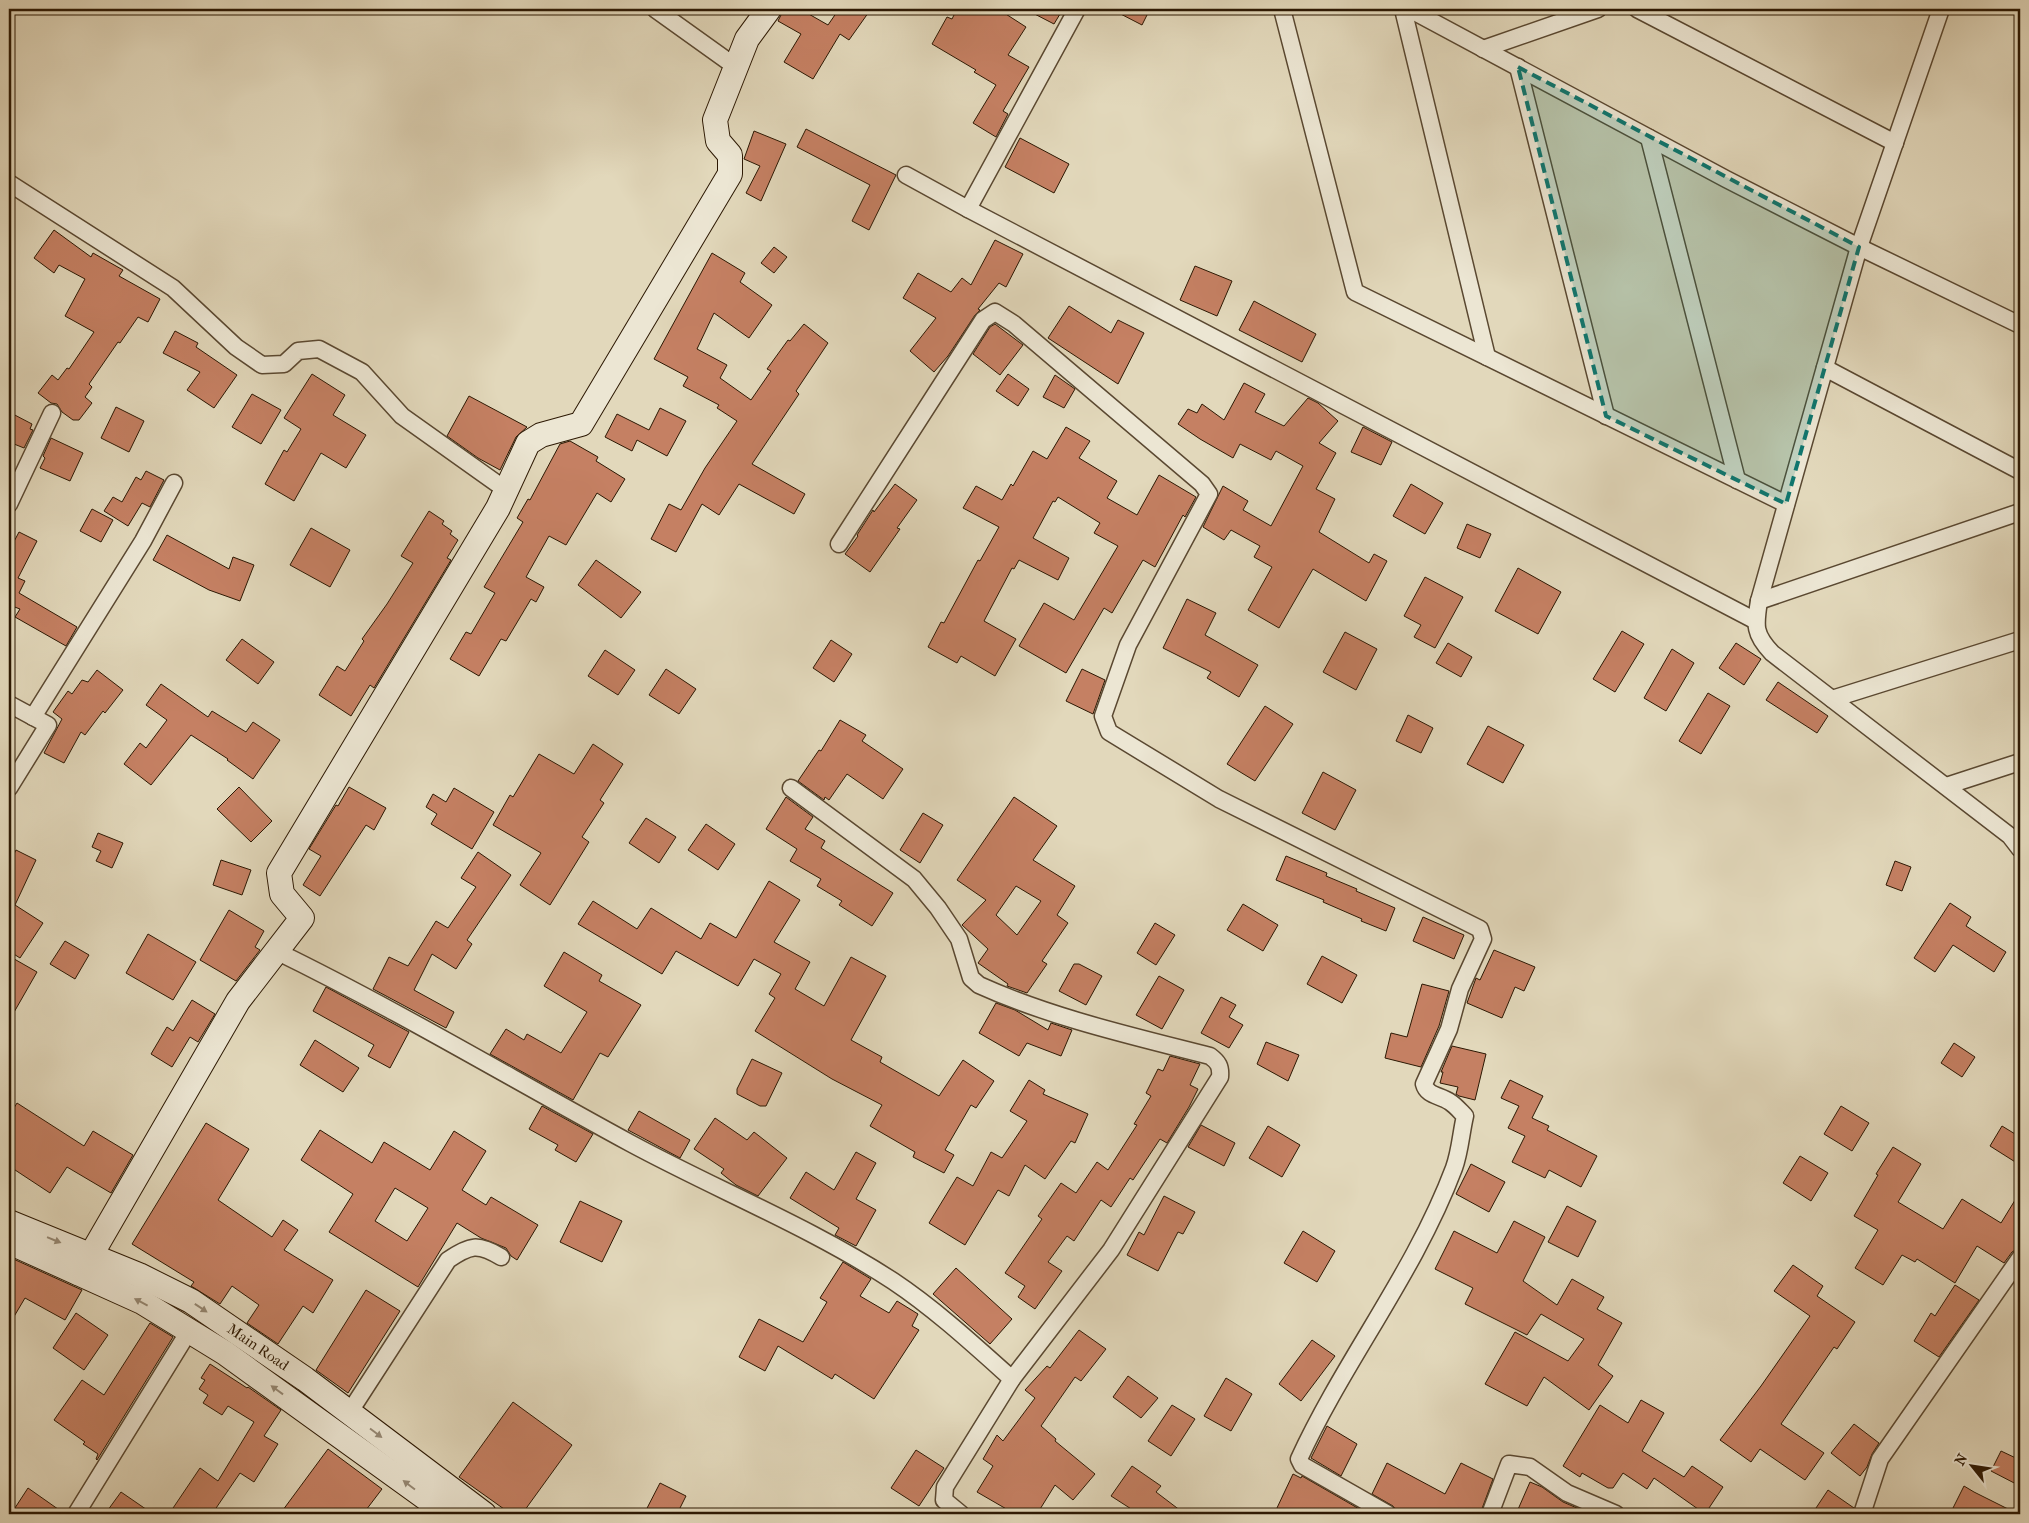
<svg xmlns="http://www.w3.org/2000/svg" width="2029" height="1523" viewBox="0 0 2029 1523" font-family="'IM FELL French Canon',serif">
<rect width="100%" height="100%" fill="#e2d8bb"/>
<filter id="stains"><feTurbulence type="fractalNoise" baseFrequency=".004" numOctaves="4"/><feColorMatrix values="0 0 0 0 .2 0 0 0 0 .09 0 0 0 0 .02 0 0 0 .5 -.17"/></filter>
<radialGradient id="worn" r=".72"><stop offset=".6" stop-color="#630" stop-opacity="0"/><stop offset="1" stop-color="#630" stop-opacity=".3"/></radialGradient>
<!-- building -->
<g fill="#c58063" stroke="#2c1803" fill-rule="evenodd">
<path d="M784 9H800L828 25 839 9H871L849 40 840 34 813 79 784 62 801 34 778 21Z"/>
<path d="M957 9H998L1026 27 1008 55 1029 67 1003 111 1008 114 996 137 973 123 996 85 974 72 976 70 932 44 947 17 952 19Z"/>
<path d="M1025 9H1063L1054 24Z"/>
<path d="M1111 9H1150L1142 25Z"/>
<path d="M806 129 896 175 869 230 852 221 870 185 797 147Z"/>
<path d="M754 131 786 144 761 201 746 193 760 166 744 159Z"/>
<path d="M1020 138 1069 164 1054 193 1005 167Z"/>
<path d="M54 230 91 257 93 253 123 270 119 276 160 299 148 322 138 317 120 343 118 342 89 384 92 387 85 397 92 403 79 420H73L62 412 57 404 51 403 38 393 52 375 58 380 67 368 69 369 94 332 65 316 85 279 59 265 54 273 34 258Z"/>
<path d="M995 240 1023 254 1006 287 999 283 978 309 980 310 975 315 948 356 934 372 910 351 936 318 903 298 918 273 951 292 962 278 971 285Z"/>
<path d="M774 247 787 257 774 273 761 263Z"/>
<path d="M712 253 745 273 740 282 772 305 749 338 714 313 697 349 727 365 720 378 751 400 771 371 767 369 788 340 790 341 804 324 828 343 796 391 799 394 752 464 805 494 794 514 739 484 719 515 702 504 676 552 651 539 669 504 681 510 705 468 737 421 717 408 719 405 683 386 688 377 654 359Z"/>
<path d="M1195 266 1232 281 1217 316 1180 300Z"/>
<path d="M1254 301 1316 334 1302 362 1239 330Z"/>
<path d="M1069 306 1111 333 1118 320 1144 333 1118 384 1048 338Z"/>
<path d="M995 324 1023 345 1000 375 973 354 990 327Z"/>
<path d="M175 331 198 343 196 347 237 375 214 408 187 390 200 372 163 353Z"/>
<path d="M312 374 345 395 333 415 366 435 346 468 321 453 294 501 265 484 284 450 287 452 301 429 284 418Z"/>
<path d="M1008 374 1029 389 1018 406 996 391Z"/>
<path d="M1055 375 1075 389 1064 408 1043 397Z"/>
<path d="M1244 383 1265 394 1255 412 1284 426 1308 398 1318 403 1338 421 1319 443 1336 453 1316 489 1335 499 1319 532 1369 563 1374 554 1387 561 1366 601 1313 569 1279 628 1248 610 1272 567 1254 557 1260 546 1231 530 1224 540 1203 527 1223 486 1248 501 1243 510 1271 526 1303 466 1276 451 1271 460 1240 444 1233 458 1200 439 1178 424 1188 409 1197 413 1202 404 1224 420Z"/>
<path d="M252 394 281 410 261 444 232 427Z"/>
<path d="M469 396 527 427 516 437 500 470 478 458 447 436Z"/>
<path d="M116 407 144 421 129 452 101 438Z"/>
<path d="M660 408 686 421 667 456 637 440 632 451 605 437 617 414 649 430Z"/>
<path d="M9 412 32 424 30 429 33 430 24 448 9 442Z"/>
<path d="M1066 427 1090 441 1079 458 1117 481 1107 498 1137 515 1159 475 1196 497 1185 517 1183 515 1155 567 1143 560 1112 613 1104 608 1066 673 1019 646 1044 603 1074 620 1118 546 1094 533 1100 523 1058 497 1055 502 1053 501 1033 538 1069 558 1058 580 1019 560 1014 569 1012 568 984 621 1016 639 995 676 961 656 957 663 928 647 941 622 944 623 978 560 980 561 999 527 963 508 976 486 1002 500 1011 484 1013 486 1033 451 1047 459Z"/>
<path d="M1363 427 1392 442 1381 465 1351 452Z"/>
<path d="M51 438 83 453 70 481 40 468 45 458 43 456Z"/>
<path d="M570 441 598 457 596 461 625 479 611 502 597 493 566 545 549 536 526 577 544 587 536 602 531 599 506 641 501 639 479 676 450 659 466 632 471 634 495 593 484 587 523 522 517 518 528 499 530 500 560 444Z"/>
<path d="M146 471 164 480 150 507 142 503 128 526 104 511 113 497 122 502 136 477 141 480Z"/>
<path d="M895 484 917 500 897 528 900 529 870 572 845 554 858 536 857 535 873 510 874 512Z"/>
<path d="M1411 484 1443 503 1425 534 1393 516Z"/>
<path d="M92 509 113 520 101 542 80 531Z"/>
<path d="M429 511 444 521 442 524 452 531 450 534 458 540 447 558 451 560 374 688 370 685 351 716 319 695 337 666 345 671 364 641 362 639 387 604 413 563 401 556Z"/>
<path d="M1467 524 1491 534 1480 558 1457 548Z"/>
<path d="M311 528 350 550 330 587 290 565Z"/>
<path d="M19 532 37 541 18 578 25 581 19 593 77 627 66 646 15 617 20 609 12 606 9 613V551Z"/>
<path d="M167 535 229 569 233 557 254 565 240 601 209 590 153 560Z"/>
<path d="M596 560 641 592 621 618 578 585Z"/>
<path d="M1518 568 1561 592 1538 634 1495 611Z"/>
<path d="M1425 577 1463 597 1435 648 1414 637 1421 625 1404 616Z"/>
<path d="M1187 599 1216 613 1205 635 1258 665 1239 697 1207 678 1211 672 1163 648Z"/>
<path d="M1622 631 1644 644 1615 692 1593 679Z"/>
<path d="M1345 632 1377 649 1356 690 1323 672Z"/>
<path d="M242 639 274 662 258 684 226 660Z"/>
<path d="M831 640 852 654 834 682 813 668Z"/>
<path d="M1448 643 1472 657 1461 677 1436 663Z"/>
<path d="M1736 643 1761 659 1744 685 1719 668Z"/>
<path d="M1672 649 1694 663 1666 711 1644 698Z"/>
<path d="M605 650 635 670 618 695 588 676Z"/>
<path d="M666 669 696 689 679 714 649 695Z"/>
<path d="M1082 669 1105 680 1093 714 1066 701Z"/>
<path d="M97 670 123 690 105 713 103 711 85 735 81 732 64 763 44 753 62 719 53 712 68 691 72 694 82 680 88 682Z"/>
<path d="M1778 682 1828 716 1817 733 1766 700Z"/>
<path d="M161 684 208 717 212 711 246 732 253 722 280 740 253 779 227 760 228 759 191 735 151 785 124 764 140 743 146 748 167 720 146 705Z"/>
<path d="M1708 693 1730 706 1701 754 1679 741Z"/>
<path d="M1265 706 1293 724 1255 781 1227 764Z"/>
<path d="M1408 715 1433 728 1421 753 1396 741Z"/>
<path d="M840 720 866 735 862 741 903 769 883 799 847 774 829 800 825 797 824 800 798 781 819 750 821 751Z"/>
<path d="M1488 726 1524 745 1503 783 1467 764Z"/>
<path d="M593 744 623 764 600 800 604 803 582 837 589 842 550 905 520 885 541 853 493 825 510 795 513 797 539 754 574 774Z"/>
<path d="M1323 772 1356 790 1335 830 1302 813Z"/>
<path d="M239 787 272 821 251 842 217 809Z"/>
<path d="M349 787 386 808 374 830 366 825 320 896 303 885 321 856 309 849 336 805 338 806Z"/>
<path d="M454 788 494 812 472 849 431 824 437 814 426 807 433 794 446 802Z"/>
<path d="M786 797 813 817 805 829 825 841 821 848 893 893 872 926 839 905 842 901 817 886 821 879 790 861 797 849 766 829Z"/>
<path d="M1014 797 1057 826 1033 860 1075 886 1057 915 1068 923 1042 961 1047 964 1027 993 1007 986 1008 984 978 963 988 949 962 925 986 900 957 880ZM1016 886 1041 901 1017 935 996 915Z"/>
<path d="M923 813 943 825 920 863 900 850Z"/>
<path d="M646 818 676 837 659 863 629 843Z"/>
<path d="M706 824 735 844 718 870 688 850Z"/>
<path d="M98 833 123 843 112 868 96 861 101 851 92 847Z"/>
<path d="M16 850 36 860 15 905 43 923 20 958 9 951V864Z"/>
<path d="M478 852 511 875 467 940 472 944 456 969 432 954 414 990 454 1012 446 1028 373 989 389 957 408 966 436 921 448 928 476 887 461 878Z"/>
<path d="M1286 856 1327 873 1326 876 1357 889 1356 891 1395 908 1386 931 1361 921 1362 919 1323 902 1324 900 1276 880Z"/>
<path d="M221 860 251 870 242 895 213 885Z"/>
<path d="M1895 861 1911 867 1902 891 1886 885Z"/>
<path d="M769 881 800 900 774 942 810 962 795 989 824 1006 851 957 886 976 851 1040 882 1057 880 1062 939 1096 963 1060 994 1081 976 1108 971 1105 945 1150 954 1155 944 1173 913 1157 915 1152 870 1126 882 1105 832 1079 755 1031 775 998 769 994 781 974 754 959 738 986 676 951 662 974 578 924 593 901 637 929 651 908 701 939 710 923 736 938Z"/>
<path d="M1950 903 1971 917 1966 926 2006 952 1994 972 1953 945 1935 972 1914 958Z"/>
<path d="M1243 904 1278 925 1263 951 1227 930Z"/>
<path d="M229 910 264 931 255 947 260 950 236 981 200 960Z"/>
<path d="M1423 917 1464 935 1454 959 1413 941Z"/>
<path d="M1155 923 1175 935 1156 965 1137 953Z"/>
<path d="M148 934 196 962 173 1000 126 973Z"/>
<path d="M65 941 89 955 75 979 50 964Z"/>
<path d="M1494 950 1535 967 1524 991 1515 987 1502 1018 1467 1003 1476 978 1480 980Z"/>
<path d="M564 952 602 975 599 981 641 1005 608 1057 600 1053 573 1100 490 1054 506 1029 524 1040 527 1034 561 1053 587 1012 544 986Z"/>
<path d="M9 956 37 972 9 1021Z"/>
<path d="M1322 956 1357 975 1342 1003 1307 984Z"/>
<path d="M1074 964H1079L1102 976 1086 1005 1059 991Z"/>
<path d="M1159 976 1184 990 1162 1029 1136 1015Z"/>
<path d="M1422 984 1449 991 1439 1026 1421 1067 1385 1058 1391 1033 1407 1037Z"/>
<path d="M326 987 409 1032 390 1068 368 1056 374 1045 313 1011Z"/>
<path d="M1221 997 1236 1005 1229 1017 1243 1025 1229 1048 1201 1033Z"/>
<path d="M192 1000 215 1014 198 1042 190 1037 172 1067 151 1054 167 1027 173 1031Z"/>
<path d="M996 1003 1015 1010 1048 1030 1051 1023 1072 1030 1061 1056 1027 1043 1019 1056 979 1033Z"/>
<path d="M315 1040 359 1068 343 1092 300 1065Z"/>
<path d="M1266 1042 1299 1055 1288 1081 1257 1064Z"/>
<path d="M1954 1043 1975 1057 1962 1077 1941 1063Z"/>
<path d="M1452 1046 1486 1054 1475 1100 1459 1096 1456 1094 1458 1087 1440 1083 1443 1072H1441Z"/>
<path d="M1170 1056 1200 1064 1190 1085 1198 1089 1189 1107 1167 1143 1160 1139 1133 1180 1130 1178 1111 1207 1101 1200 1074 1241 1067 1236 1048 1262 1062 1271 1035 1309 1018 1297 1025 1286 1005 1273 1042 1219 1038 1216 1061 1183 1076 1193 1097 1162 1108 1170 1137 1125 1134 1124 1151 1096 1146 1093 1158 1069 1163 1071Z"/>
<path d="M752 1059 782 1073 766 1106H760L737 1094V1089Z"/>
<path d="M1029 1080 1045 1090 1043 1094 1088 1114 1075 1143 1071 1141 1045 1179 1025 1165 1009 1196 998 1190 965 1245 929 1223 957 1177 973 1186 991 1152 1002 1158 1027 1121 1010 1111Z"/>
<path d="M1510 1080 1543 1096 1532 1118 1549 1126 1547 1130 1597 1156 1581 1187 1549 1170 1545 1178 1512 1162 1525 1136 1508 1128 1519 1106 1501 1098Z"/>
<path d="M17 1103 84 1146 93 1131 133 1155 111 1193 67 1167 50 1193 9 1166V1116Z"/>
<path d="M542 1106 593 1134 576 1162 555 1150 558 1145 529 1129Z"/>
<path d="M1841 1106 1869 1123 1852 1151 1824 1134Z"/>
<path d="M639 1111 690 1140 680 1158 628 1130Z"/>
<path d="M715 1118 747 1140 754 1132 787 1158 758 1196 736 1185 721 1173 724 1169 694 1149Z"/>
<path d="M206 1123 249 1149 218 1200 272 1237 283 1220 298 1230 284 1250 333 1280 313 1313 303 1306 278 1344 247 1323 259 1305 232 1286 220 1304 191 1286 194 1282 132 1244Z"/>
<path d="M1201 1125 1235 1143 1224 1166 1188 1147Z"/>
<path d="M1268 1126 1300 1145 1282 1177 1249 1158Z"/>
<path d="M2002 1126 2020 1137V1165L1990 1146Z"/>
<path d="M320 1130 372 1163 384 1142 430 1170 454 1131 486 1151 462 1190 486 1205 491 1197 538 1225 517 1260 511 1256 506 1248 481 1238 457 1223 418 1287 329 1232 353 1194 301 1160ZM395 1188 428 1208 407 1241 375 1221Z"/>
<path d="M1893 1147 1921 1164 1898 1202 1943 1229 1962 1199 2001 1223 2020 1192 2019 1248 2012 1252 2004 1263 1977 1246 1955 1283 1917 1259 1915 1262 1902 1255 1883 1285 1855 1268 1878 1230 1854 1216 1878 1175 1876 1174Z"/>
<path d="M856 1152 876 1163 856 1199 876 1210 856 1246 835 1235 839 1228 790 1198 806 1172 834 1190Z"/>
<path d="M1800 1156 1828 1173 1811 1201 1783 1183Z"/>
<path d="M1471 1164 1505 1182 1489 1212 1456 1194Z"/>
<path d="M1164 1196 1195 1212 1183 1234 1178 1232 1158 1271 1127 1255 1139 1232 1144 1235Z"/>
<path d="M580 1201 622 1221 602 1262 560 1242Z"/>
<path d="M1567 1206 1596 1221 1578 1257 1548 1242Z"/>
<path d="M1514 1221 1545 1237 1523 1281 1557 1305 1572 1279 1604 1297 1597 1309 1622 1323 1598 1365 1613 1376 1589 1410 1544 1377 1527 1406 1485 1384 1515 1332 1568 1361 1584 1339 1541 1314 1527 1335 1465 1304 1473 1288 1435 1269 1454 1231 1497 1253Z"/>
<path d="M1303 1231 1335 1251 1317 1282 1284 1263Z"/>
<path d="M9 1257 82 1290 65 1320 25 1298 9 1325Z"/>
<path d="M843 1262 871 1279 860 1296 889 1313 897 1301 918 1314 912 1326 919 1330 874 1399 835 1374 832 1379 778 1346 765 1371 739 1357 759 1319 803 1342 827 1302 820 1298Z"/>
<path d="M1793 1265 1823 1286 1817 1296 1855 1322 1837 1349 1834 1347 1781 1424 1824 1453 1805 1480 1760 1449 1751 1462 1720 1440 1761 1386 1810 1316 1774 1291Z"/>
<path d="M956 1268 1012 1319 990 1344 933 1294Z"/>
<path d="M1955 1285 1979 1300 1939 1357 1914 1341 1931 1313 1935 1316Z"/>
<path d="M366 1290 400 1311 348 1393 316 1370Z"/>
<path d="M76 1313 108 1335 84 1370 53 1348Z"/>
<path d="M150 1323 173 1337 97 1460 96 1459 98 1454 83 1444 85 1442 54 1420 82 1380 104 1395Z"/>
<path d="M1079 1330 1106 1349 1081 1381 1075 1377 1041 1426 1056 1439 1055 1441 1095 1474 1073 1500 1055 1485 1037 1514H1015L977 1492 993 1466 983 1459 997 1435 1003 1441 1035 1398 1025 1390 1047 1366 1050 1368Z"/>
<path d="M1312 1340 1335 1356 1301 1401 1279 1384Z"/>
<path d="M210 1364 247 1388 248 1387 281 1410 264 1436 278 1444 254 1482 240 1473 212 1514H169L200 1468 218 1481 254 1422 228 1406 222 1415 203 1403 208 1395 199 1389 205 1380 201 1378Z"/>
<path d="M1128 1376 1158 1398 1141 1418 1113 1397Z"/>
<path d="M1226 1378 1252 1394 1231 1431 1204 1416Z"/>
<path d="M1641 1400 1664 1413 1642 1451 1684 1477 1692 1466 1723 1487 1705 1514 1654 1478 1647 1489 1623 1473 1613 1488H1608L1582 1473 1580 1477 1563 1466 1600 1405 1628 1423Z"/>
<path d="M513 1402 572 1445 522 1514H511L459 1477Z"/>
<path d="M1172 1405 1195 1419 1171 1456 1148 1441Z"/>
<path d="M1854 1424 1879 1443 1872 1454 1867 1467 1860 1476 1831 1453Z"/>
<path d="M1327 1426 1357 1444 1341 1476 1311 1458Z"/>
<path d="M328 1449 382 1489 363 1514H280Z"/>
<path d="M916 1450 944 1468 919 1506 891 1488Z"/>
<path d="M2001 1451 2020 1460V1486L1991 1471Z"/>
<path d="M1387 1463 1445 1494 1461 1463 1493 1479 1480 1514H1398L1393 1506 1372 1494Z"/>
<path d="M1132 1466 1161 1486 1156 1492 1185 1514H1139L1111 1496Z"/>
<path d="M1293 1474 1301 1478 1302 1476 1368 1514H1284L1276 1510Z"/>
<path d="M1530 1482 1542 1487 1563 1502 1591 1514H1516Z"/>
<path d="M660 1483 686 1496 677 1514H644Z"/>
<path d="M1964 1486 1974 1492 2018 1514H1950Z"/>
<path d="M28 1488 65 1514H11Z"/>
<path d="M1828 1490 1854 1508 1852 1514H1812Z"/>
<path d="M121 1492 153 1514H105Z"/>
</g>
<g fill="none" stroke-linecap="round" stroke-linejoin="round">
<defs>
<g id="street">
<path d="M655 9 736 67"/>
<path d="M1282 9 1355 292 1786 504"/>
<path d="M1403 9 1487 357"/>
<path d="M1409 9 1726 179 1859 247 2020 325"/>
<path d="M1637 9 1895 143"/>
<path d="M1941 9 1859 247 1759 601C1755 626 1754 634 1772 653L2010 836 2020 849"/>
<path d="M1483 49 1598 9"/>
<path d="M1518 67 1606 416"/>
<path d="M1649 138 1737 480"/>
<path d="M906 175 968 209 1756 621"/>
<path d="M9 183 173 288 236 347 262 365 284 364 298 351 319 349 362 372 402 416 506 490"/>
<path d="M968 209 1077 9"/>
<path d="M1825 368 2020 471"/>
<path d="M9 504 52 413"/>
<path d="M839 544 983 320 995 312 1014 324 1202 484 1209 494 1128 645 1103 716 1109 732 1219 799 1480 929 1483 939 1460 989 1449 1029 1424 1084C1427 1096 1440 1095 1450 1102 1455 1105 1460 1111 1465 1116 1461 1133 1460 1152 1454 1168 1415 1272 1345 1359 1299 1459L1302 1465 1388 1514"/>
<path d="M1759 601 2020 512"/>
<path d="M1832 699 2020 640"/>
<path d="M9 704 48 725 9 788"/>
<path d="M33 717 143 541 174 483"/>
<path d="M1946 786 2020 762"/>
<path d="M791 788 914 879 938 908 959 939 971 978 979 985C1052 1018 1132 1036 1210 1056 1218 1062 1221 1066 1220 1077L1111 1250 1012 1379 945 1487 944 1500 961 1514"/>
<path d="M276 951C397 1010 512 1079 630 1143 717 1190 810 1227 893 1281 935 1309 974 1345 1012 1379"/>
<path d="M349 1413 448 1260C470 1245 478 1243 501 1257"/>
<path d="M76 1514 189 1331"/>
<path d="M1490 1514 1509 1464 1530 1467 1567 1493 1616 1514"/>
<path d="M1862 1514 1880 1459 2020 1258"/>
</g>
<g id="secondary">
<path id="s1" d="M9 1222 139 1275 191 1301 305 1379 484 1514"/>
<path d="M9 1242 142 1302 225 1353 448 1514"/>
<path d="M78 1273 91 1255 238 1001 302 918 282 894 279 873 498 508 528 443 541 435 581 424 730 174V155L718 141 715 120 747 39 769 9"/>
</g>
</defs>
<!-- street casing -->
<use href="#street" stroke="#5a4831" stroke-width="19"/>
<!-- secondary casing -->
<use href="#secondary" stroke="#2c1803" stroke-width="26"/>
<!-- street -->
<use href="#street" stroke="#ece6d3" stroke-width="16"/>
<!-- secondary -->
<use href="#secondary" stroke="#ece6d3" stroke-width="24"/>
</g>
<!-- one-way arrows -->
<defs><path id="oneway-solid" d="M-6-.8H1V-3.2L6.5 0L1 3.2V.8H-6Z" transform="scale(1.25)"/></defs>
<g fill="#968975">
<use href="#oneway-solid" transform="translate(54 1240) rotate(22)"/>
<use href="#oneway-solid" transform="translate(141 1302) rotate(-152)"/>
<use href="#oneway-solid" transform="translate(201 1308) rotate(34)"/>
<use href="#oneway-solid" transform="translate(277 1390) rotate(-144)"/>
<use href="#oneway-solid" transform="translate(376 1433) rotate(37)"/>
<use href="#oneway-solid" transform="translate(409 1485) rotate(-143)"/>
</g>
<!-- marked area -->
<path fill="#0f766e" fill-opacity="0.2" stroke="#0f766e" stroke-width="4" stroke-dasharray="10 6" stroke-linejoin="round" d="M1518 67 1859 247 1786 504 1606 416Z"/>
<g text-anchor="middle" dominant-baseline="central" stroke-width="5" stroke-linejoin="round" paint-order="stroke">
<!-- street labels -->
<g font-size="15" fill="#2c1803" stroke="#ece6d3">
<text stroke="none"><textPath href="#s1" startOffset="280">Main Road</textPath></text>
</g>
</g>
<!-- margin -->
<rect width="2029" height="1523" fill="none" stroke="#e2d8bb" stroke-width="30"/>
<rect x="10" y="10" width="2009" height="1503" fill="none" stroke="#2c1803" stroke-width="2.5"/>
<rect x="15" y="15" width="1999" height="1493" fill="none" stroke="#2c1803"/>
<!-- north arrow -->
<g transform="translate(1972 1466) rotate(300)" stroke="#ece6d3" stroke-width="4" paint-order="stroke">
<path d="M0-4L9 19L0 12L-9 19Z" fill="#2c1803"/>
<text y="-8" font-size="14" font-weight="bold" text-anchor="middle" fill="#2c1803">N</text>
</g>
<rect width="100%" height="100%" filter="url(#stains)"/>
<rect width="100%" height="100%" fill="url(#worn)"/>
</svg>
